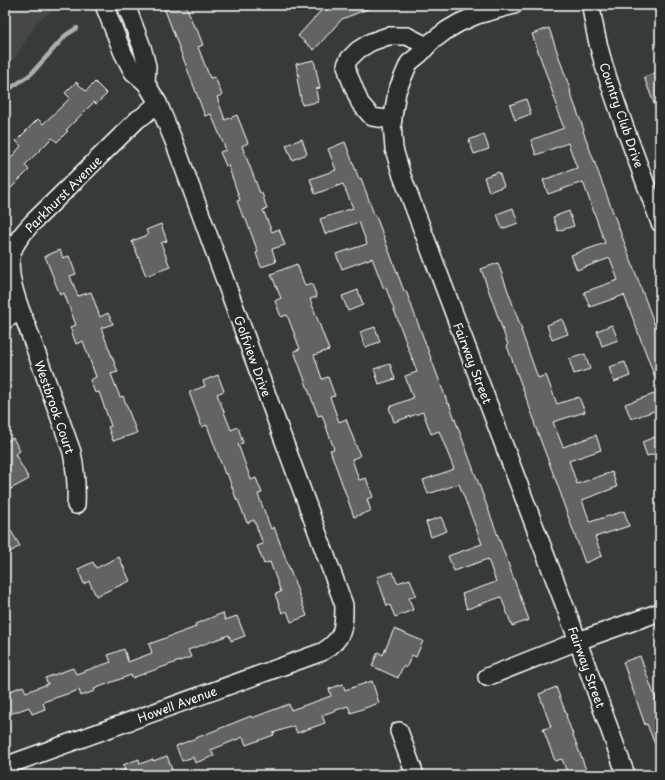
<svg xmlns="http://www.w3.org/2000/svg" width="665" height="780" viewBox="0 0 665 780" font-family="'Playpen Sans',sans-serif">
<rect width="100%" height="100%" fill="#373a3b"/>
<filter id="ink" filterUnits="userSpaceOnUse"><feTurbulence type="fractalNoise" baseFrequency=".025" numOctaves="2"/><feDisplacementMap in="SourceGraphic" scale="8" xChannelSelector="R" yChannelSelector="G"/><feConvolveMatrix kernelMatrix="1 2 1 2 8 2 1 2 1" color-interpolation-filters="sRGB"/></filter>
<g filter="url(#ink)">
<!-- built -->
<path fill="#444748" d="M5 5H69L51 12 37 22 15 58 5 64Z"/>
<g fill="none" stroke-linecap="round" stroke-linejoin="round">
<!-- stream -->
<path stroke="#adaeaf" stroke-width="4.5" d="M5 92 31 74 66 35 77 28"/>
</g>
<!-- building -->
<g fill="#636465" stroke="#fff">
<path d="M163 5H186L194 27H196L203 45 198 47 210 78 215 77 222 95 217 97 225 120 237 115 248 143 242 146 260 193H262L267 209 263 210 272 232 279 229 285 245 272 249 276 262 261 267 256 253 258 252 245 217H243L237 201 240 200 228 165 226 166 220 152 226 150 211 114 205 116Z"/>
<path d="M326 5H375V6L342 19 314 50 298 36Z"/>
<path d="M549 28 571 92H570L584 130 583 131 660 339V388H659L624 295 590 307 584 292 618 280 610 258 577 270 571 255 605 243 583 182 548 194 543 180 577 168 568 143 536 155 531 140 564 128 556 108H558L532 34Z"/>
<path d="M314 60 320 88 316 89 318 102 302 105 297 78 299 77 296 64Z"/>
<path d="M660 71V117H659L644 77Z"/>
<path d="M76 82 86 91 95 82 107 94 96 104 94 102 66 130 68 131 57 142 52 138 25 165 29 170 5 194V165L21 146 16 141 38 119 43 124 60 108 70 98 65 93Z"/>
<path d="M526 99 531 114 515 120 510 105Z"/>
<path d="M484 134 489 149 474 154 469 140Z"/>
<path d="M302 139 307 154 292 160 286 145Z"/>
<path d="M345 142 359 179 361 178 375 217 376 216 404 291H406L448 404 449 403 529 620 512 626 501 597 467 609 462 594 496 582 488 559 454 571 448 556 482 544 459 484 428 494 423 480 454 469 439 431 431 434 423 412 394 422 389 407 413 398 405 376 417 372 386 288 384 289 372 258 342 269 336 254 367 244 359 222 325 234 320 219 353 208 343 184 315 194 310 179 336 170 328 149Z"/>
<path d="M499 172 504 186 489 192 484 177Z"/>
<path d="M513 208 518 223 502 229 497 214Z"/>
<path d="M569 211 574 226 558 231 553 217Z"/>
<path d="M161 224 167 241 161 243 170 267 146 276 132 241 148 235 146 230Z"/>
<path d="M60 250 63 258 69 256 76 274 70 276 78 296 91 292 100 317 108 313 113 324 101 328 118 372 111 374 120 397 123 396 137 433 113 441 108 427 111 426 99 392 95 393 90 380 96 377 83 341 76 344 70 327 76 325 64 293 60 295 45 256Z"/>
<path d="M498 263 522 330H521L538 378 546 375 557 404 579 397 585 412 553 422 563 447 596 435 601 450 569 461 577 484 612 472 617 487 582 500 590 522 624 511 629 526 595 537 602 556 585 563 561 497H562L534 423 535 422 507 346 508 345 481 269Z"/>
<path d="M297 264 305 286 312 284 317 297 310 299 329 350 314 355 322 379 328 377 335 396 330 397 339 422 346 419 360 456 352 459 359 480 366 478 373 497 367 499 371 511 354 517 330 450 334 449 322 415 318 416 294 351 300 349 287 315 281 317 275 301 281 298 271 274Z"/>
<path d="M358 290 363 305 348 311 342 296Z"/>
<path d="M562 319 568 334 552 340 547 325Z"/>
<path d="M612 325 618 340 602 346 597 331Z"/>
<path d="M375 327 380 342 365 347 360 332Z"/>
<path d="M585 354 590 369 574 374 569 359Z"/>
<path d="M625 362 630 376 614 382 609 367Z"/>
<path d="M390 364 395 379 379 384 374 369Z"/>
<path d="M218 375 224 391 217 394 231 430 238 427 243 443 238 444 251 480 256 478 262 493 258 494 271 529 274 527 307 616 291 622 287 611 282 613 275 594 281 592 270 562 264 564 257 546 263 544 254 520 247 523 238 500 237 501 227 473 225 474 207 425 202 427 189 392 205 386 203 381Z"/>
<path d="M660 392V409L631 419 625 404Z"/>
<path d="M660 435V452L647 456 642 442Z"/>
<path d="M5 438 7 441 13 438 20 451 15 454 29 479 5 492Z"/>
<path d="M441 517 447 531 431 537 426 522Z"/>
<path d="M5 521 20 546 5 555Z"/>
<path d="M119 557 130 581 96 596 89 581 84 584 78 569 93 562 96 568Z"/>
<path d="M393 572 397 583 410 579 416 595 409 598 413 610 395 617 390 605 387 606 377 577Z"/>
<path d="M223 613 225 620 237 616 245 636 231 641 229 635 188 650 191 657 132 678 131 675 94 689 95 691 81 696 79 690 43 702 45 709 32 714 29 707 5 716V693L23 686 26 692 48 684 45 678 73 668 76 674 111 662 108 655 124 649 128 662 152 653 149 644 196 627 195 624Z"/>
<path d="M394 629 423 641 416 657 412 655 406 668 403 666 398 678 372 666 378 652 383 655Z"/>
<path d="M640 656 660 711V755H659L647 724 645 725 623 662Z"/>
<path d="M372 681 379 703 351 713 348 706 322 715 325 723 297 733 294 726 273 733 274 735 246 745 243 737 211 750 214 756 195 763 193 757 182 761 176 746 251 716 252 718 289 704 291 710 331 696 329 689 343 684 345 690Z"/>
<path d="M556 687 567 716H566L588 775H568L562 759 555 761 543 729 551 727 539 694Z"/>
<path d="M167 756 174 775H114V774L125 770 123 765 139 759 140 764 153 759V761Z"/>
</g>
<g fill="none" stroke-linecap="round" stroke-linejoin="round">
<defs>
<g id="street">
<path d="M126 5 142 47 147 66 146 83"/>
<path d="M514 5 477 15 459 23 447 30 431 42 420 54 409 63 397 91 392 123 394 149 402 176 572 625 626 775"/>
<path d="M591 5C596 48 611 88 625 128 637 160 648 191 660 223"/>
<path d="M393 120 372 117 360 103 349 76 346 65 349 59 358 50 371 42 388 36H407L427 46"/>
<path d="M5 320 20 311"/>
<path d="M76 505C77 485 76 472 72 452L27 326C19 307 6 272 12 253 15 241 25 231 33 222L138 119 143 116 158 103"/>
<path d="M487 677 578 641 660 612"/>
<path d="M399 731 415 775"/>
<path d="M5 766 322 652C344 639 344 628 344 605L175 144 158 103 146 83 133 72 123 53 104 5"/>
</g>
</defs>
<!-- street casing -->
<use href="#street" stroke="#fff" stroke-width="20"/>
<!-- street -->
<use href="#street" stroke="#2a2d2e" stroke-width="17"/>
</g>
</g>
<g text-anchor="middle" dominant-baseline="central" stroke-width="4" stroke-linejoin="round" paint-order="stroke">
<!-- street labels -->
<g font-size="12" fill="#fff" stroke="#2a2d2e">
<text transform="translate(622 115) rotate(71)">Country Club Drive</text>
<text transform="translate(63 194) rotate(-45)">Parkhurst Avenue</text>
<text transform="translate(253 356) rotate(70)">Golfview Drive</text>
<text transform="translate(473 363) rotate(69)">Fairway Street</text>
<text transform="translate(55 407) rotate(71)">Westbrook Court</text>
<text transform="translate(587 667) rotate(70)">Fairway Street</text>
<text transform="translate(177 704) rotate(-20)">Howell Avenue</text>
</g>
</g>
<!-- margin -->
<rect width="665" height="780" fill="none" stroke="#2a2d2e" stroke-width="20"/>
<rect x="10" y="10" width="645" height="760" fill="none" stroke="#fff" stroke-width="1.5" filter="url(#ink)"/>
</svg>
